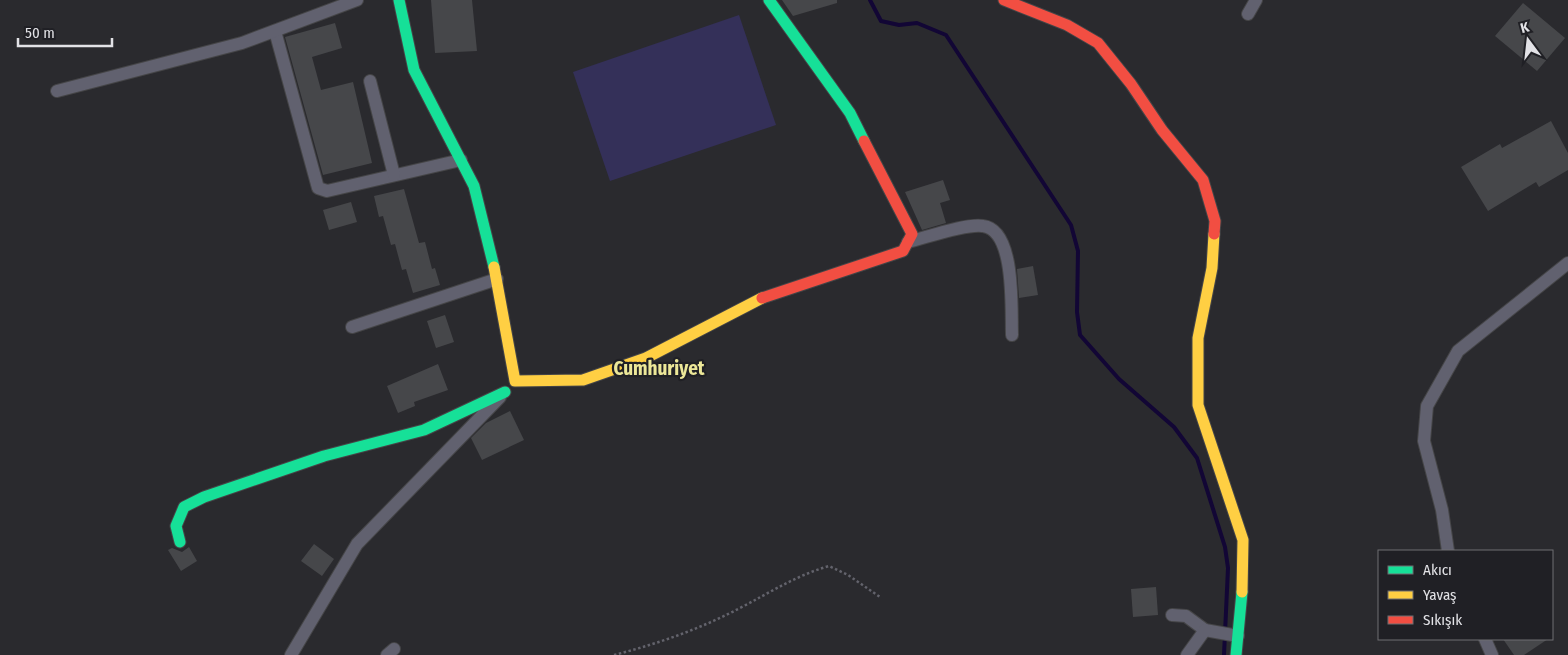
<svg xmlns="http://www.w3.org/2000/svg" width="1568" height="655" viewBox="0 0 1568 655" font-family="'Fira Sans Condensed',sans-serif">
<rect width="100%" height="100%" fill="#2a2a2e"/>
<!-- green -->
<path fill="#343059" d="M739 15 776 125 610 181 573 72Z"/>
<g fill="none" stroke-linecap="round" stroke-linejoin="round">
<!-- stream -->
<path stroke="#120635" stroke-width="4" d="M870 0 881 21 899 25 917 23 946 35 1071 225 1078 251 1077 312 1080 335 1119 379 1174 427 1197 458 1225 547 1228 568 1224 655"/>
</g>
<!-- building -->
<g fill="#46474a">
<path d="M431 0H472L477 51 435 53Z"/>
<path d="M782 0H837V3L793 16Z"/>
<path d="M1523 3 1565 38 1537 71 1495 36Z"/>
<path d="M335 23 342 48 312 57 321 90 353 82 372 163 323 175 285 37Z"/>
<path d="M1551 121 1568 153V170L1539 187 1536 182 1488 211 1461 167 1500 144 1502 148Z"/>
<path d="M943 180 950 200 940 203 946 223 922 230 905 192Z"/>
<path d="M404 189 419 243 425 242 432 269 435 268 440 285 413 293 406 269 402 270 395 244 391 245 383 216 379 217 374 196Z"/>
<path d="M351 202 357 222 329 230 323 210Z"/>
<path d="M1033 266 1038 295 1019 298 1017 269Z"/>
<path d="M445 315 454 342 436 348 427 321Z"/>
<path d="M438 364 448 390 414 402 415 406 398 413 387 386Z"/>
<path d="M510 411 524 440 482 460 471 438 486 423Z"/>
<path d="M314 544 334 559 322 576 301 561Z"/>
<path d="M189 547 197 561 181 571 168 550 172 548 182 552Z"/>
<path d="M1156 587 1158 615 1133 617 1131 589Z"/>
<path d="M1503 639H1548L1524 655H1514Z"/>
</g>
<g fill="none" stroke-linecap="round" stroke-linejoin="round">
<defs>
<g id="street">
<path d="M1248 14 1256 0"/>
<path d="M275 31 318 188 327 191 461 160"/>
<path d="M370 81 394 175"/>
<path d="M57 91 242 43 357 0"/>
<path d="M908 242C925 238 966 223 983 226 1016 230 1011 310 1012 335"/>
<path d="M352 327 497 279"/>
<path d="M1448 551 1442 510 1424 441 1427 406 1458 351 1568 263"/>
<path d="M1172 615 1186 616 1205 630 1238 636"/>
<path d="M1485 639 1492 655"/>
<path d="M291 655 357 544 500 397"/>
<path d="M387 655 394 649"/>
<path d="M1187 655 1205 630"/>
</g>
<g id="fast">
<path d="M399 0 414 70 474 186 494 267"/>
<path d="M769 0 850 113 864 141"/>
<path d="M180 542 176 526 184 507 204 497 324 456 424 430 505 392"/>
<path d="M1236 655 1242 592"/>
</g>
<g id="slow">
<path d="M1214 234 1212 268 1198 338V405L1243 540 1242 592"/>
<path d="M494 267 515 381 583 380 646 358 762 298"/>
</g>
<g id="jam">
<path d="M1004 0 1067 25 1098 43 1131 84 1162 130 1203 180 1215 221 1214 234"/>
<path d="M762 298 903 251 912 234 864 141"/>
</g>
</defs>
<!-- street casing -->
<use href="#street" stroke="#454547" stroke-width="14"/>
<!-- fast casing -->
<use href="#fast" stroke="#454547" stroke-width="13"/>
<!-- slow casing -->
<use href="#slow" stroke="#454547" stroke-width="13"/>
<!-- jam casing -->
<use href="#jam" stroke="#454547" stroke-width="13"/>
<!-- path -->
<path stroke="#63636c" stroke-width="2.5" stroke-dasharray="2.5 2.5" stroke-linecap="butt" d="M614 655C657 644 700 629 740 608 771 592 795 576 829 566L848 575 880 597"/>
<!-- street -->
<use href="#street" stroke="#61616f" stroke-width="12"/>
<!-- fast -->
<use href="#fast" stroke="#16e098" stroke-width="11"/>
<!-- slow -->
<use href="#slow" stroke="#ffcf43" stroke-width="11"/>
<!-- jam -->
<use href="#jam" stroke="#f24e42" stroke-width="11"/>
</g>
<g text-anchor="middle" dominant-baseline="central" stroke-width="4.5" stroke-linejoin="round" paint-order="stroke">
<!-- district labels -->
<g font-size="19" font-weight="bold" fill="#ece798" stroke="#202025">
<text x="659" y="368">Cumhuriyet</text>
</g>
</g>
<!-- legend -->
<rect x="1378" y="550" width="175" height="90" fill="#202025" stroke="#6e6e72"/>
<rect x="1388" y="566" width="25" height="8" fill="#16e098" stroke="#6e6e72"/>
<text x="1423" y="575" font-size="15" fill="#e2e2e6">Akıcı</text>
<rect x="1388" y="591" width="25" height="8" fill="#ffcf43" stroke="#6e6e72"/>
<text x="1423" y="600" font-size="15" fill="#e2e2e6">Yavaş</text>
<rect x="1388" y="616" width="25" height="8" fill="#f24e42" stroke="#6e6e72"/>
<text x="1423" y="625" font-size="15" fill="#e2e2e6">Sıkışık</text>
<!-- north arrow -->
<g transform="translate(1528 40) rotate(345)" stroke="#202025" stroke-width="4" paint-order="stroke">
<path d="M0-4L9 19L0 12L-9 19Z" fill="#e2e2e6"/>
<text y="-8" font-size="14" font-weight="bold" text-anchor="middle" fill="#e2e2e6">K</text>
</g>
<!-- scale -->
<path d="M18 38v8h94v-8" fill="none" stroke="#e2e2e6" stroke-width="2.5"/>
<text x="25" y="38" font-size="15" fill="#e2e2e6" stroke="#202025" stroke-width="4" paint-order="stroke">50 m</text>
</svg>
